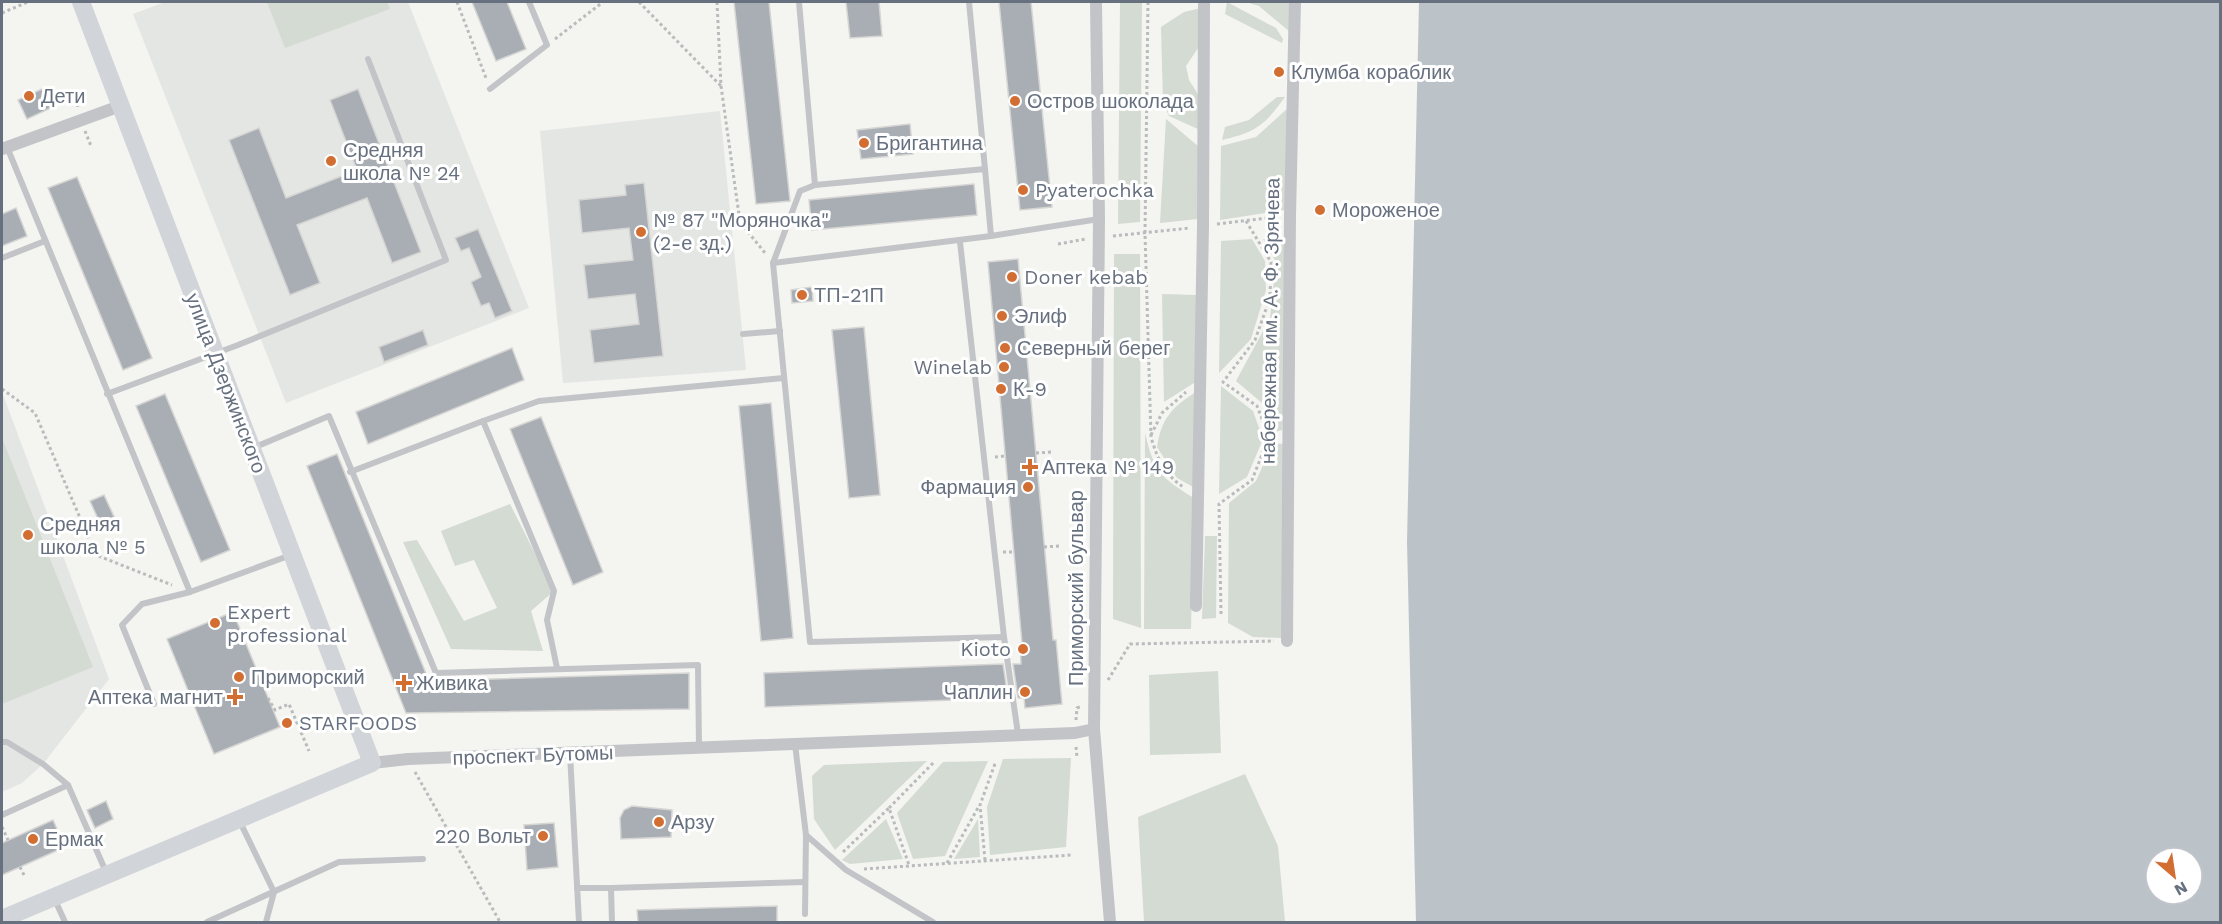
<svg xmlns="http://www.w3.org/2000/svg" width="2222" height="924" viewBox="0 0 2222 924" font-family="'Work Sans',sans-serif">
<rect width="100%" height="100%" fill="#f4f4f1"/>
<!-- built -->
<g fill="#e4e6e4">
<path d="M165 2H408L529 308 286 403 133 14Z"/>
<path d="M720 111 746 370 563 383 540 131Z"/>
<path d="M2 392 109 679 43 764 22 783 2 792Z"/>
</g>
<!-- green -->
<g fill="#d4dbd2">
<path d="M267 2H387L390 9 285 48Z"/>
<path d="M1120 2H1142L1140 222 1118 224Z"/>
<path d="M1227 2 1276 28 1283 39 1282 43 1225 14Z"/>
<path d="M1246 2H1291L1290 32 1259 6Z"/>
<path d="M1201 8 1200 45 1186 66 1189 80 1201 99 1200 130 1169 116 1163 103 1161 27 1184 12Z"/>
<path d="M1277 97H1285C1264 126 1256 132 1222 140L1225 127 1249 120Z"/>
<path d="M1288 108 1285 210 1220 220 1221 146 1256 137Z"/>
<path d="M1166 119 1198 146V219L1160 223Z"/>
<path d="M1293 238 1282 430 1271 433 1262 403 1236 381 1270 318 1276 262 1263 239Z"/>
<path d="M1252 239 1265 261 1266 290 1251 339 1219 373 1221 241Z"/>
<path d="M1114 254H1140L1141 628 1113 619Z"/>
<path d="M1162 294 1196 295 1197 381 1164 402Z"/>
<path d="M1221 386 1253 411 1263 439 1247 477 1219 494Z"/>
<path d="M1196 392 1195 488 1177 478 1157 447C1161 419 1172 407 1196 392Z"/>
<path d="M1145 433C1154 471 1161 478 1194 498L1191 629H1144Z"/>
<path d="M2 438 93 667 2 704Z"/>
<path d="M1273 443 1284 444 1282 638 1253 637 1228 623 1229 503 1256 481Z"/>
<path d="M510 504 554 591 531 611 543 651 451 649 403 542 417 540 464 621 497 608 474 560 455 566 441 531Z"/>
<path d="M1205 536H1217L1216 618 1202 619Z"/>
<path d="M1218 671 1221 753 1150 755 1149 675Z"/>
<path d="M1071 758 1066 847 990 855 987 807 1003 759Z"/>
<path d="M927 761 835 850 814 819 812 776 824 765Z"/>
<path d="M988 761 945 856 913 859 897 813 943 762Z"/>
<path d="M1245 774 1278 846 1285 922H1144L1138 817Z"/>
<path d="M886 819 903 859 850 864 842 860Z"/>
<path d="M978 819 980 857 954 859Z"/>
</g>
<!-- water -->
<path fill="#bbc3c8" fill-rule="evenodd" d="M1419 2H2220V922H1416L1407 542ZM2156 858H2192V894H2156Z"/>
<!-- building -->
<g fill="#a9adb4" stroke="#d5d5d3" stroke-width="1.5">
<path d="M472 2H507L526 49 496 61Z"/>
<path d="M734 2H769L790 201 756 204Z"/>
<path d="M846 2H879L882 36 850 38Z"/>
<path d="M999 2H1031L1052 207 1020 210Z"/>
<path d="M42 89 51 108 27 119 18 100Z"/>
<path d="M358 89 421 252 392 263 367 198 297 225 320 283 290 295 229 140 259 128 286 198 357 170 330 100Z"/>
<path d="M910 124 913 154 861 159 857 130Z"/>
<path d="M77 177 152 358 123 370 48 188Z"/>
<path d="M644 183 663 356 594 363 590 330 639 324 635 294 588 299 584 265 633 260 629 228 582 233 579 200 626 195 625 185Z"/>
<path d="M974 184 977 215 812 230 809 200Z"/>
<path d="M16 208 27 236 2 246V214Z"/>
<path d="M478 229 512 311 495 318 489 303 481 306 471 282 481 277 469 248 461 251 455 238Z"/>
<path d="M1018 259 1053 640H1056L1062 704 1025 708 1024 698H1018L1013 664H1021L1020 643H1022L988 262Z"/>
<path d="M812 287 813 301 792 303 791 290Z"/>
<path d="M864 327 880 495 849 498 832 330Z"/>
<path d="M423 330 428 345 384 362 379 347Z"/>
<path d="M512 348 524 380 368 444 356 412Z"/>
<path d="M165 394 230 550 201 562 136 406Z"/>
<path d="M771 403 793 638 761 641 739 406Z"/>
<path d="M541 417 603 572 573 585 510 429Z"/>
<path d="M337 454 429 681 689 673V709L406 713 307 466Z"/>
<path d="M104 495 117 523 103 530 90 501Z"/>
<path d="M233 612 280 727 214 754 167 639Z"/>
<path d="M1003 664 1008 698 765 707 764 673Z"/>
<path d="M106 801 113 819 95 828 87 810Z"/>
<path d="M632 806 672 810 671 837 621 839 620 818 624 810Z"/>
<path d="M53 820 65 847 2 875V843Z"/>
<path d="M554 823 558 867 527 870 524 825Z"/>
<path d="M777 906V922H638L637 910Z"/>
</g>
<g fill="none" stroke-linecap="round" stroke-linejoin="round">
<!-- path -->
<g stroke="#b9bbbd" stroke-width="3" stroke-dasharray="3 3" stroke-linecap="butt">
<path d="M457 2 486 78"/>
<path d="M639 2 721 86"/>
<path d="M717 2 721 86 740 222 765 253"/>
<path d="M1148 2 1145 233 1151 437C1157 458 1165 476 1185 488"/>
<path d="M2 13 28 2"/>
<path d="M555 39 603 2"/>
<path d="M76 98 78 108"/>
<path d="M85 131 91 146"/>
<path d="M1246 221 1271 262 1270 298 1255 340 1223 382 1257 406 1269 437 1274 438"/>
<path d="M1217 224 1276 217"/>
<path d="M1113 236 1190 228"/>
<path d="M1058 244 1086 239"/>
<path d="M2 389 35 413 96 555 172 585"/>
<path d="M1151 435 1162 413 1186 392"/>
<path d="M1036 453 1052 452"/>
<path d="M995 457 1005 456"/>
<path d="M1044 547 1059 546"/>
<path d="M1003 552H1014"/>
<path d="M1221 614 1219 504 1252 480 1269 437"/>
<path d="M1108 680 1130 644 1274 641"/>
<path d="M268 698 275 710 289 704 309 751"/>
<path d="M1076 720 1077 708 1082 706"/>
<path d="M1076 747 1077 758"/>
<path d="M415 772 500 922"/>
<path d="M889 808 935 761"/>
<path d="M2 827 8 840"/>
<path d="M843 852 889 808 909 865"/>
<path d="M985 860 980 805 996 761"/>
<path d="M947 863 979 806"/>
<path d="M20 867 24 875"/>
<path d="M864 869 1072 855"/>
</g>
<!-- lane -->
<g stroke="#c2c4c8" stroke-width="6">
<path d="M799 2 815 185"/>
<path d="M969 2 985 169"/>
<path d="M490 89 547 45 529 2"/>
<path d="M7 147 190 592"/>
<path d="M991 236 773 263 810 642 1004 637 1018 734"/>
<path d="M960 242 1004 637"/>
<path d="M2 258 45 241"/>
<path d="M773 263 800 191 815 185 985 169 991 236 1099 219"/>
<path d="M743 334 780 331"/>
<path d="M107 394 238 345 446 260 368 59"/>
<path d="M483 421 539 401 784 378"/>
<path d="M253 448 329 416 436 673 698 665 699 748"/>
<path d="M350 472 483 421 554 591 547 620 557 668"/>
<path d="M154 704 122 625 142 604 190 592 291 555"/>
<path d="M2 742H7L43 764 68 785"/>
<path d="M795 744 806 835 805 914"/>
<path d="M570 754 579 922"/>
<path d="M2 815 68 785 106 872"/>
<path d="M240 822 274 892 266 922"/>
<path d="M806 835 846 870 933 922"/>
<path d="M577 888H611"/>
<path d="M55 900 65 922"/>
<path d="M207 922 339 862 423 859"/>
<path d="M612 922 611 888 805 882"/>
</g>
<!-- street -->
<g stroke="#c2c4c8" stroke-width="12">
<path d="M1096 2 1099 219 1094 729 1110 922"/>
<path d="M2 149 120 106"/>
<path d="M1196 606 1203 226 1204 2"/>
<path d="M1287 641 1290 215 1295 2"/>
<path d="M372 763 408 759 1075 733 1094 729"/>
</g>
<!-- secondary -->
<path stroke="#d1d4d9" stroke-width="18" d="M2 919 372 763 81 2"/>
</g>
<!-- markers -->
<g fill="#d36e32" stroke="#fff" stroke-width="2">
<circle cx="1279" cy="72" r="6"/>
<circle cx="29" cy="96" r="6"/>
<circle cx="1015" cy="101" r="6"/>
<circle cx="864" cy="143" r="6"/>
<circle cx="331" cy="161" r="6"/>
<circle cx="1023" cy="190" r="6"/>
<circle cx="1320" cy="210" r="6"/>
<circle cx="641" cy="232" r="6"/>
<circle cx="1012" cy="277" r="6"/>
<circle cx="802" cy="295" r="6"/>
<circle cx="1002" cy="316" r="6"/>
<circle cx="1005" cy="348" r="6"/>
<circle cx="1004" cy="367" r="6"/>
<circle cx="1001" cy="389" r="6"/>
<path d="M1027 458h6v6h6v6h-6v6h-6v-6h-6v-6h6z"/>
<circle cx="1028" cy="487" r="6"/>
<circle cx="28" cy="535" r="6"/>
<circle cx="215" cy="623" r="6"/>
<circle cx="1023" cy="649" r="6"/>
<circle cx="239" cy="677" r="6"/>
<path d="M401 674h6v6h6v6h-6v6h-6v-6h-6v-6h6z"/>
<circle cx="1025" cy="692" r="6"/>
<path d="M232 688h6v6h6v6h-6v6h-6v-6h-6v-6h6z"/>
<circle cx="287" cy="723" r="6"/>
<circle cx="659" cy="822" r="6"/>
<circle cx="543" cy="836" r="6"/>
<circle cx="33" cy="839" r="6"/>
</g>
<g text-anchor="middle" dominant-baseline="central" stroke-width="6" stroke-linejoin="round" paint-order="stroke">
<!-- poi labels -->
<g font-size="20" fill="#66707f" stroke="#fff" text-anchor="start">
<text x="1291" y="72">Клумба кораблик</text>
<text x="41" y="96">Дети</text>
<text x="1027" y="101">Остров шоколада</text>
<text x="876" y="143">Бригантина</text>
<text x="343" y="150">Средняя<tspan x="343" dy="23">школа № 24</tspan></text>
<text x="1035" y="190">Pyaterochka</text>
<text x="1332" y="210">Мороженое</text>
<text x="653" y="220">№ 87 "Моряночка"<tspan x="653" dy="23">(2-е зд.)</tspan></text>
<text x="1024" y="277">Doner kebab</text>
<text x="814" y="295">ТП-21П</text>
<text x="1014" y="316">Элиф</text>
<text x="1017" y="348">Северный берег</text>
<text x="992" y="367" text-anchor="end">Winelab</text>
<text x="1013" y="389">К-9</text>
<text x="1042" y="467">Аптека № 149</text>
<text x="1016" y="487" text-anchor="end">Фармация</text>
<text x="40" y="524">Средняя<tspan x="40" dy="23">школа № 5</tspan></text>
<text x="227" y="612">Expert<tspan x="227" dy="23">professional</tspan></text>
<text x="1011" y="649" text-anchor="end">Kioto</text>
<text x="251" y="677">Приморский</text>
<text x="416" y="683">Живика</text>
<text x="1013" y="692" text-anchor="end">Чаплин</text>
<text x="223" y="697" text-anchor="end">Аптека магнит</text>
<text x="299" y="723">STARFOODS</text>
<text x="671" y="822">Арзу</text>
<text x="531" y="836" text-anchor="end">220 Вольт</text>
<text x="45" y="839">Ермак</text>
</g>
<!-- street labels -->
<g font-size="20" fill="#66707f" stroke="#fff">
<text transform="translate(1270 321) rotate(-89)">набережная им. А. Ф. Зрячева</text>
<text transform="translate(226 383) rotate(69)">улица Дзержинского</text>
<text transform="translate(1076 588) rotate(-90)">Приморский бульвар</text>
<text transform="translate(533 755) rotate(-2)">проспект Бутомы</text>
</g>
</g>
<!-- border -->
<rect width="2222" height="924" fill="none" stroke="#66707f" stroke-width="6"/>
<!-- north arrow -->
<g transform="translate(2174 876) rotate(151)"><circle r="28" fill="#ffffff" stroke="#c2c6cc" stroke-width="1.5"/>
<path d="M0-4.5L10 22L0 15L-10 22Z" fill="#d36e32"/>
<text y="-9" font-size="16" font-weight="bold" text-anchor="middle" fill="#66707f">N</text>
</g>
</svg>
